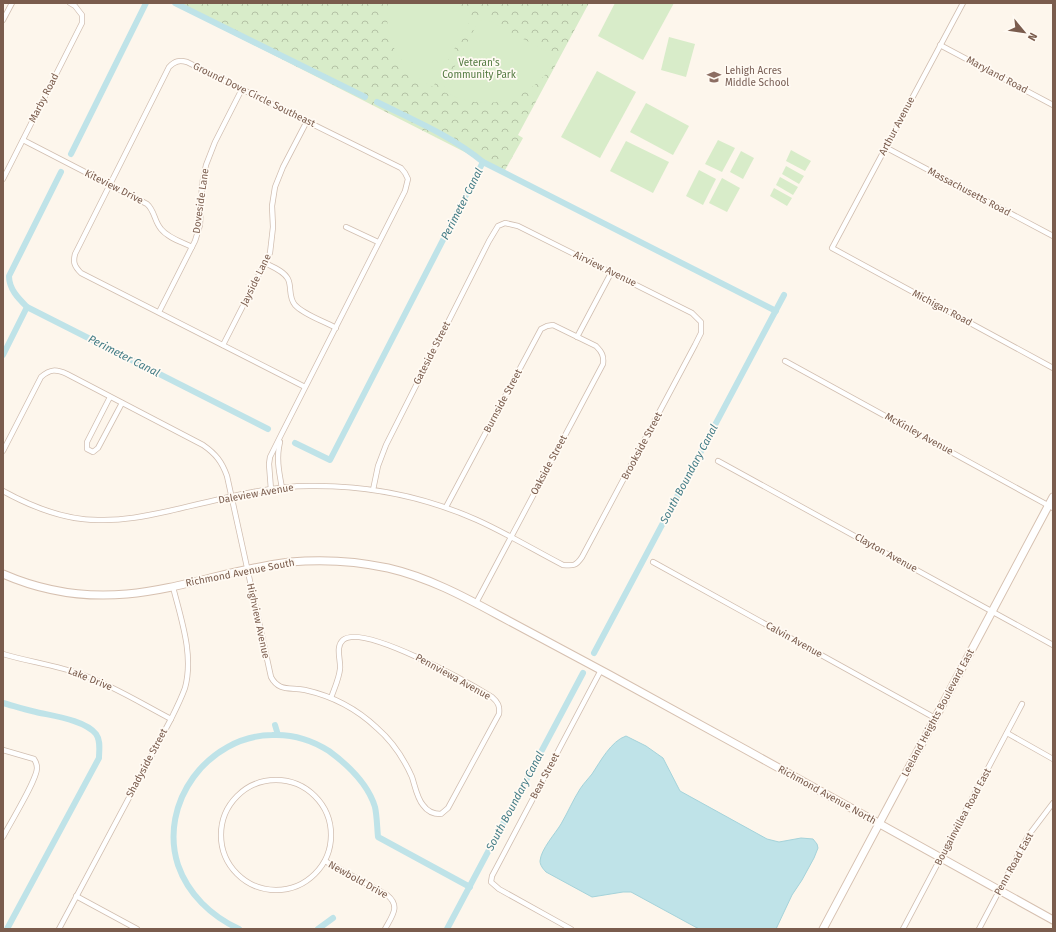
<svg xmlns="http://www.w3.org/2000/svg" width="1056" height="932" viewBox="0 0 1056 932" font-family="'Fira Sans',sans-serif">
<defs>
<pattern id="forest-crowns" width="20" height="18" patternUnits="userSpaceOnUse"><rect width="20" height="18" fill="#d8ecc9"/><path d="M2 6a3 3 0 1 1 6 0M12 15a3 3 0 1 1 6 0" fill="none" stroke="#b4c2a5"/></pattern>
</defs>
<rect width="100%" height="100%" fill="#fdf6ec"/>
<!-- forest -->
<path fill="url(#forest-crowns)" d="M171 3H589L518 135 523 138 504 172Z"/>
<!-- pitch -->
<g fill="#d8ecc9">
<path d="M388 3H456L469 10 471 19 433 87C400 67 383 42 388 3Z"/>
<path d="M615 3H674L643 60 598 36Z"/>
<path d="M486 19 551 54 553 62C550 68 547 74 542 78 513 108 477 109 442 91L478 22Z"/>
<path d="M669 37 695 44 686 77 661 70Z"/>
<path d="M597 71 636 92 600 158 561 137Z"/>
<path d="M646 103 689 126 673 155 630 132Z"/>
<path d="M718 140 735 148 722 172 705 164Z"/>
<path d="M626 141 669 162 653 193 610 171Z"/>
<path d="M791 150 811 161 805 171 786 161Z"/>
<path d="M741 151 754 158 743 179 730 172Z"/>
<path d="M786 166 804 176 799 184 782 174Z"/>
<path d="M699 170 716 179 703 205 686 196Z"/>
<path d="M780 177 798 187 793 195 776 185Z"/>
<path d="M722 178 740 188 727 212 709 203Z"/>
<path d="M774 188 792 198 787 206 770 196Z"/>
</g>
<!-- water -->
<path fill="#bfe3e8" stroke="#a5d3da" d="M626 736 646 746 663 758 680 791 767 839 779 842 801 838 813 839 817 844 818 848 814 858 802 880 792 895 776 929H699L631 892H623L592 897 546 872C543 869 540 865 540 861 541 849 555 834 561 824 568 812 573 800 580 789 584 783 588 779 592 774 600 762 611 741 626 736Z"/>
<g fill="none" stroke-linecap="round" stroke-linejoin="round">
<!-- canal -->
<g stroke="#bfe3e8" stroke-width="6">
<path d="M175 3 365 97"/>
<path d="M377 102C413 120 452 136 483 162"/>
<path d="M71 154 146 3"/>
<path d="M27 307C18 298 9 289 9 276L61 172"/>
<path d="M3 355 27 307 268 429"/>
<path d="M295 443 330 460 483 162 776 311"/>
<path d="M594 653 784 295"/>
<path d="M3 703C14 706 25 710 36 712 53 716 85 720 96 734 101 741 99 750 99 758L7 929"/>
<path d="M275 725 278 735"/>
<path d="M239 929C211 916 188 894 178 865 158 803 208 736 272 735 292 734 312 740 329 751 348 765 368 784 375 807 377 816 377 827 378 837L470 887"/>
<path d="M318 929 333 918"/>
<path d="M447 929 583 673"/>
</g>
<defs>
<g id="street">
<path d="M963 3 832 248 1053 368"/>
<path d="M3 20 12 3"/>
<path d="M940 45 1053 105"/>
<path d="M23 140 147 204C155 211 154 221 161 229 168 238 182 242 192 247"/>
<path d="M885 147 1053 236"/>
<path d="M3 179 82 23V15L75 6 70 3"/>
<path d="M346 227 378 242"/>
<path d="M265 263C273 267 284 271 288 279 292 287 288 297 295 305 304 315 324 321 336 328"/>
<path d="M159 312 195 241 200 225 202 184 206 165 215 142 242 89"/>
<path d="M577 337 611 273"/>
<path d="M223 345 270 253 273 227 272 206 275 187 283 167 307 121"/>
<path d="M785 361 1053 508"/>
<path d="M110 397 87 442V449L93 452 98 448 122 403"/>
<path d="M280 442C276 458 279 472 282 488"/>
<path d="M3 451 41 377C50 369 56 369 67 374L203 445C216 454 222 462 227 476L271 677C279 692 290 687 305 690 332 696 357 709 377 728 392 741 404 759 412 777 415 786 417 798 423 805 427 811 433 814 441 814L448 808 499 714C500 706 498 702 492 697 471 684 363 623 343 640 335 647 341 660 340 669 339 679 334 689 331 698"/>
<path d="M718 461 1053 645"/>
<path d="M271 490 269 464 270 457 281 435 405 191 408 179 405 173 401 168 187 62C179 60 175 61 169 67L75 254C73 262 74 266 81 273L305 387"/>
<path d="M3 491C32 507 64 520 98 520 122 521 146 516 169 511 214 501 264 486 309 486 368 485 423 496 477 520 506 533 534 550 563 565 573 566 576 566 582 557L695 345 701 333V322L692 313 518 226 505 223 498 226 489 241 386 445 378 466 373 490"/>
<path d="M446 507 541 329 547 326 553 325 596 346C602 352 604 356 603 364L476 603"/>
<path d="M653 562 935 718"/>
<path d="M3 654C29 662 57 665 83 675 114 686 142 704 171 719"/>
<path d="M1007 733 1053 759"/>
<path d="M3 750 34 759C36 762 37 764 37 768 37 780 10 823 3 837"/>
<circle cx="276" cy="835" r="55"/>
<path d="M325 861 387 895C401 906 392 916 385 929"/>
<path d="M76 896 137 929"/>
<path d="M59 929 171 719C176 709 181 699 185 688 194 655 181 619 173 587"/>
<path d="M571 929 499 889 491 882 492 876 601 670"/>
<path d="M903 929 1022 704"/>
<path d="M979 929 1028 836 1053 803"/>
</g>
<g id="secondary">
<path d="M3 574C42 591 84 598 127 594 182 589 235 568 290 562 323 559 356 561 388 568 427 577 463 596 498 615 536 635 573 655 610 675 758 756 905 838 1053 920"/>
<path d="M823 929 1053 497"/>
</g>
</defs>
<!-- street casing -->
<use href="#street" stroke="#d1beb0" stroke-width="6"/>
<!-- secondary casing -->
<use href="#secondary" stroke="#d6c0b0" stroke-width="9"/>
<!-- street -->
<use href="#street" stroke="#fff" stroke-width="4.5"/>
<!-- secondary -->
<use href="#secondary" stroke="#fff" stroke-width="7"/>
</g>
<!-- icons -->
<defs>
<symbol id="school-bare" viewBox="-9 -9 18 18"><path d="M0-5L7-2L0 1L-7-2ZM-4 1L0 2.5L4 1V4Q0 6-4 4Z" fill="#8d6e63" stroke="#fffaf3" stroke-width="2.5" paint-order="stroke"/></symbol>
</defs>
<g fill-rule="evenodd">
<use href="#school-bare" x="704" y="67" width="20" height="20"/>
</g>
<g text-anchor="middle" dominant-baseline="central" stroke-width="3.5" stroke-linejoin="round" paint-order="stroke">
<!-- park labels -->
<g font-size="10" fill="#537a41" stroke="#fffaf3">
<text x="479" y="63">Veteran's<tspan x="479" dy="12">Community Park</tspan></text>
</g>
<!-- education labels -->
<g font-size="10" fill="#785e54" stroke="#fffaf3" text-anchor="start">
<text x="725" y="71">Lehigh Acres<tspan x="725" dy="12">Middle School</tspan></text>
</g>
<!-- street labels -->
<g font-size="10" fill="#7a5c4d" stroke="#fffaf3">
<text transform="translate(997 75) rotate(28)">Maryland Road</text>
<text transform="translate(254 95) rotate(26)">Ground Dove Circle Southeast</text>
<text transform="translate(44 98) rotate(-63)">Marby Road</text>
<text transform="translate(897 126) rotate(-62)">Arthur Avenue</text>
<text transform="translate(114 187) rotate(27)">Kiteview Drive</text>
<text transform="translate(969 192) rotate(28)">Massachusetts Road</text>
<text transform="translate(201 201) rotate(-82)">Doveside Lane</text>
<text transform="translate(605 269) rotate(26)">Airview Avenue</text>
<text transform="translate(256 280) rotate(-64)">Jayside Lane</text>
<text transform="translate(942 308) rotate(28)">Michigan Road</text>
<text transform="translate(432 353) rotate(-63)">Gateside Street</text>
<text transform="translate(503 401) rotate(-62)">Burnside Street</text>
<text transform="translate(919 434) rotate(29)">McKinley Avenue</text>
<text transform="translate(642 446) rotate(-62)">Brookside Street</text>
<text transform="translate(549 465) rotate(-62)">Oakside Street</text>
<text transform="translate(256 494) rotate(-10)">Daleview Avenue</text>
<text transform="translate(886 553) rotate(29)">Clayton Avenue</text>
<text transform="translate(240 573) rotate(-11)">Richmond Avenue South</text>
<text transform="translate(258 621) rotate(78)">Highview Avenue</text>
<text transform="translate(794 640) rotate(29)">Calvin Avenue</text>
<text transform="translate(453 677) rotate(29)">Pennviewa Avenue</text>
<text transform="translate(90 679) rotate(22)">Lake Drive</text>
<text transform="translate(938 713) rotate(-62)">Leeland Heights Boulevard East</text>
<text transform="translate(147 763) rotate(-62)">Shadyside Street</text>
<text transform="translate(545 776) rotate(-62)">Bear Street</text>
<text transform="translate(827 795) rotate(29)">Richmond Avenue North</text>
<text transform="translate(963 817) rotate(-62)">Bougainvillea Road East</text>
<text transform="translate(1014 864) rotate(-61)">Penn Road East</text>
<text transform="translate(358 880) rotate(29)">Newbold Drive</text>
</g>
<!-- water labels -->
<g font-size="11" font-style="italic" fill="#437c86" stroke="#fffaf3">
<text transform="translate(462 204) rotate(-63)">Perimeter Canal</text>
<text transform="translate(124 356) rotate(27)">Perimeter Canal</text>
<text transform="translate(689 474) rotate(-62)">South Boundary Canal</text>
<text transform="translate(515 801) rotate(-62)">South Boundary Canal</text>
</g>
</g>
<!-- border -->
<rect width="1056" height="932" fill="none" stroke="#7a5c4d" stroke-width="8"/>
<!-- north arrow -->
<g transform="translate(1024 32) rotate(119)" stroke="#fffaf3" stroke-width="3" paint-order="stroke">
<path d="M0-3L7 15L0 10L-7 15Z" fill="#7a5c4d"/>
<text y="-6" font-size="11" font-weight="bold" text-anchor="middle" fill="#7a5c4d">N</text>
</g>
</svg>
